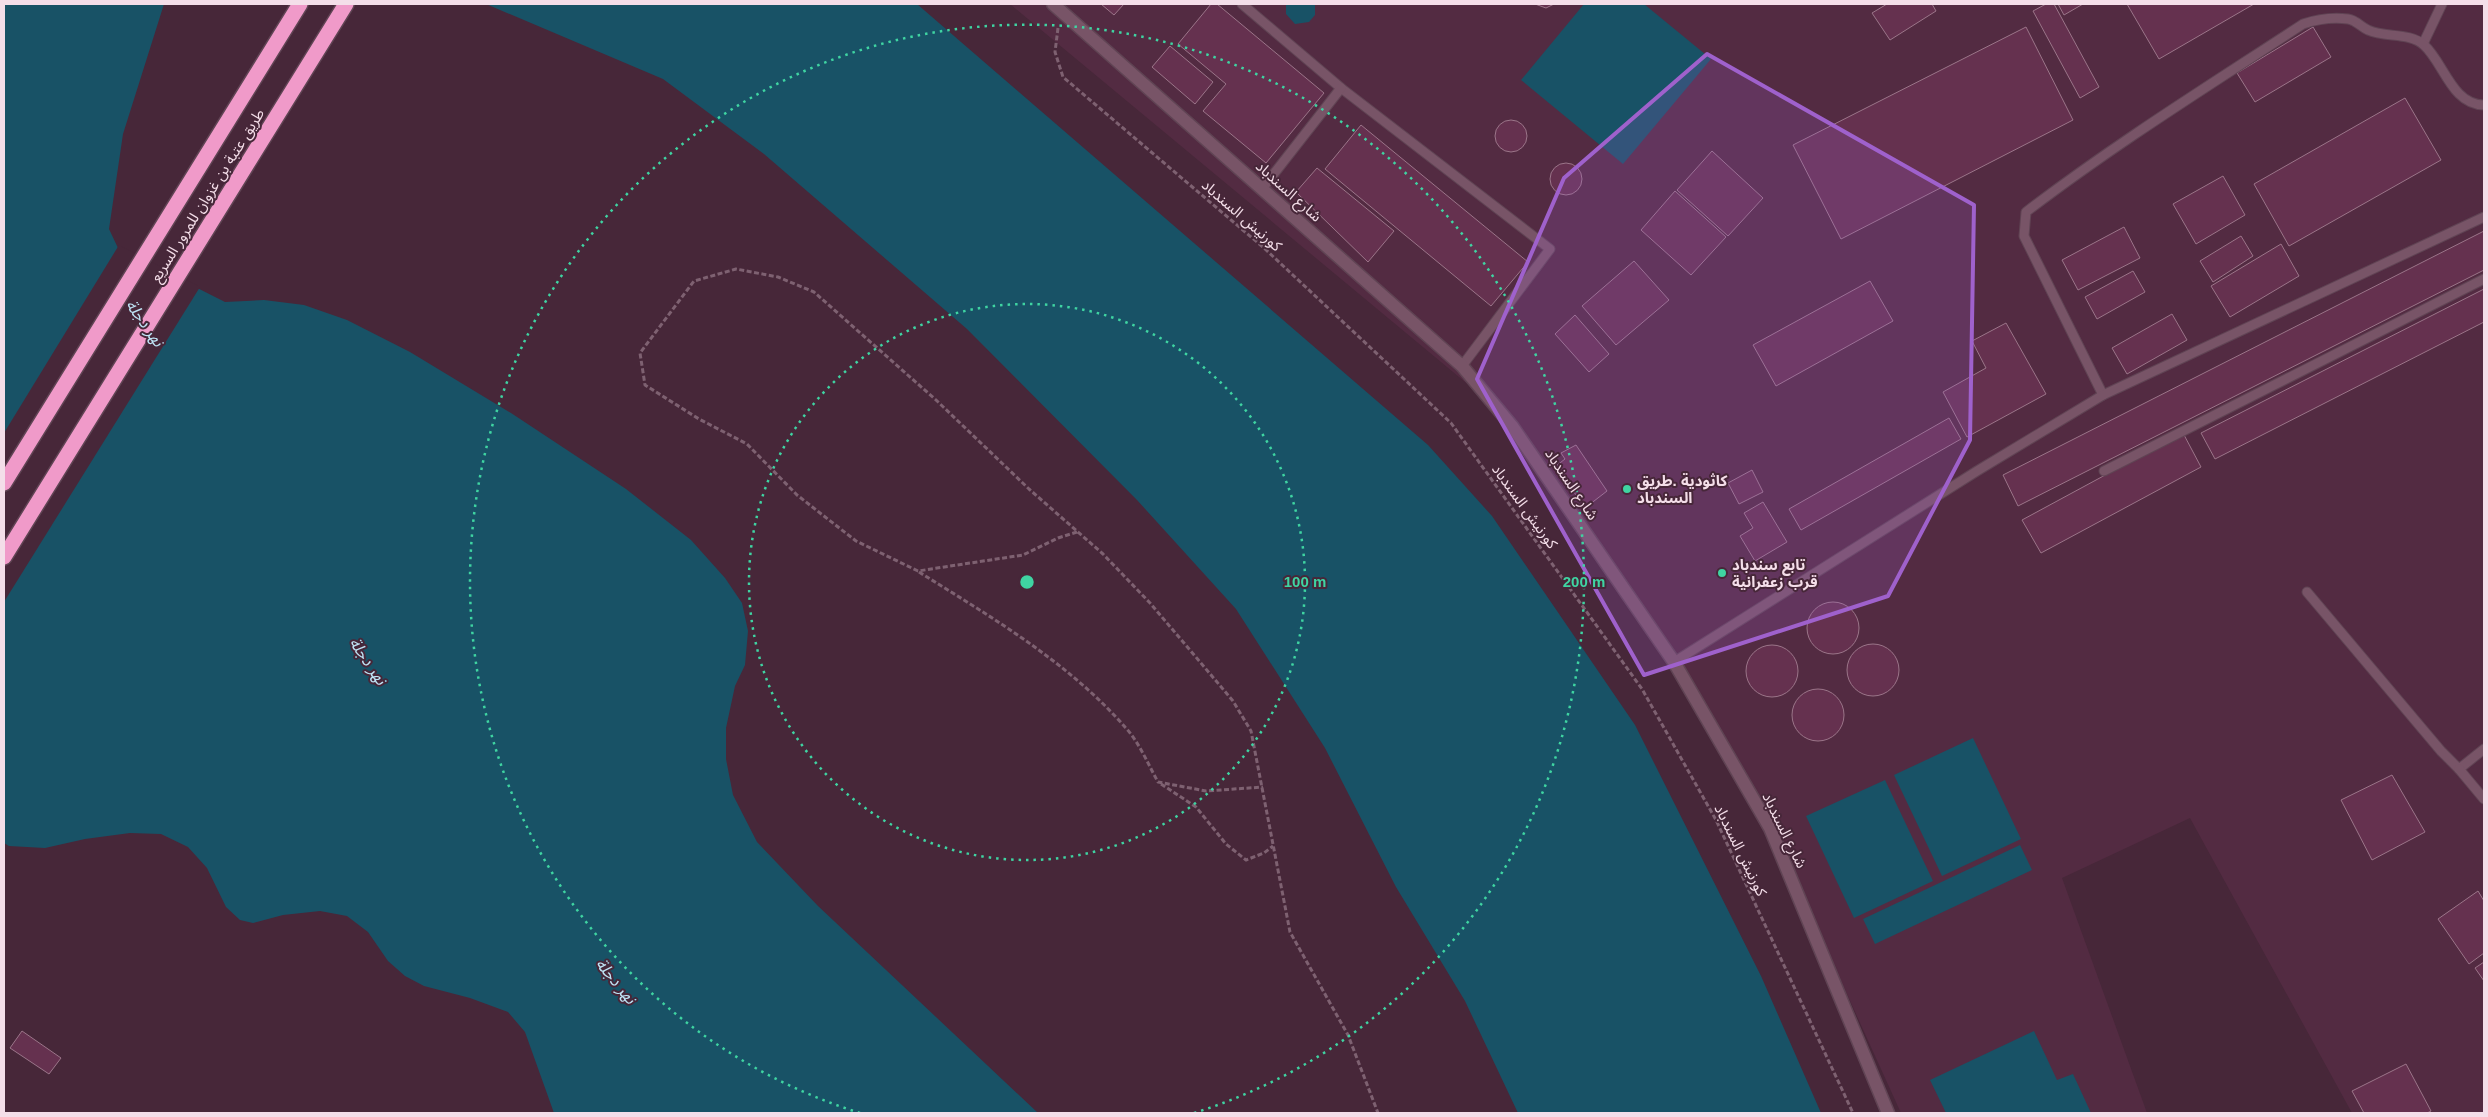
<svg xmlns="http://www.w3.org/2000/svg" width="2488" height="1117" viewBox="0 0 2488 1117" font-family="Arial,'Noto Sans Arabic',sans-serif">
<rect width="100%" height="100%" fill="#472739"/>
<!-- built -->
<path fill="#532b42" d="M1010 4H2484V1113H2352L2190 818 2062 878 2147 1113H1901L1841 981 1684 680 1500 411Z"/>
<!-- water -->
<g fill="#185266">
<path d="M4 4H164L123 134 109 229 118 248 225 302 264 300 304 305 347 320 410 352 511 413 626 489 691 540 725 578 742 603 748 631 745 665 735 686 726 728V759L733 795 757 842 818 906 1038 1113H554L525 1032 508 1012 470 998 424 986 405 976 388 961 368 932 347 916 320 911 283 915 253 923 240 920 226 907 207 868 188 847 161 834 130 833 85 839 45 848 9 846 4 843Z"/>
<path d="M486 4H917L1428 445 1492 516 1635 725 1761 976 1821 1113H1518L1465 1001 1396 887 1325 748 1236 609 1137 500 967 329 764 154 663 79Z"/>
<path d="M1286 4H1315V15L1309 22 1295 24 1286 14Z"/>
<path d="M1584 4H1644L1711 59 1623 164 1521 80Z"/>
<path d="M1973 738 2021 839 1942 876 1894 775Z"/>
<path d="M1885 780 1933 881 1854 918 1806 816Z"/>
<path d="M2020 845 2032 870 1875 944 1863 919Z"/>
<path d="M2034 1031 2057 1080 2073 1074 2091 1113H1946L1930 1080Z"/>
</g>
<!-- pier -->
<path fill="#472739" d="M119 245 200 287 4 602V433Z"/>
<!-- building -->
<g fill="#65314f" stroke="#9b7589">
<path d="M1101 4H1124L1114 15Z"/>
<path d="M1211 4H1217L1324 93 1266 163 1203 111 1226 84 1178 44Z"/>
<path d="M1535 4H1534H1554L1546 8Z"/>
<path d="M1887 4H1932L1936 11 1890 40 1872 13Z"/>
<path d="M2046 4H2054L2099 87 2080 98 2033 11Z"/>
<path d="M2058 4H2083L2064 15Z"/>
<path d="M2127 4H2254L2159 59Z"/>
<path d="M2026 27 2073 120 1841 239 1793 145Z"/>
<path d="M2313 27 2331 57 2255 102 2237 73Z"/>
<path d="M1170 46 1213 82 1195 104 1152 67Z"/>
<path d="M2405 98 2441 160 2289 246 2254 184Z"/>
<circle cx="1511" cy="136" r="16"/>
<path d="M1361 125 1528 262 1491 306 1325 169Z"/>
<path d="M1712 151 1763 198 1728 236 1677 190Z"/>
<circle cx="1566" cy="179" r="16"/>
<path d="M1317 168 1394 231 1368 262 1296 192Z"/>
<path d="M2223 176 2245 215 2196 244 2173 204Z"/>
<path d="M1675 191 1726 237 1691 275 1641 230Z"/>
<path d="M2124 227 2140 258 2078 290 2062 260Z"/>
<path d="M2484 231V270L2018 506 2003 475Z"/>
<path d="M2241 236 2253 256 2213 282 2200 261Z"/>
<path d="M2281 244 2299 276 2230 317 2211 286Z"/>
<path d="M1634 261 1669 300 1616 345 1582 306Z"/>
<path d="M2133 271 2145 292 2097 319 2085 297Z"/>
<path d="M1870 281 1893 321 1776 386 1753 345Z"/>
<path d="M2484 289V322L2215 459 2201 433Z"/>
<path d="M2172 314 2187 340 2127 374 2112 348Z"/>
<path d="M1575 315 1609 354 1589 372 1555 334Z"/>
<path d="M2006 323 2046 394 1967 437 1943 392 1986 368 1972 341Z"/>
<path d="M1949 418 1961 439 1801 530 1789 509Z"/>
<path d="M2183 433 2201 467 2041 553 2022 520Z"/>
<path d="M1576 445 1607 491 1585 508 1556 466 1565 459 1561 453Z"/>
<path d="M1752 470 1763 492 1739 504 1728 483Z"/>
<path d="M1763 502 1787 542 1755 561 1740 536 1753 528 1744 513Z"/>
<circle cx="1833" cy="628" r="26"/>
<circle cx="1873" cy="670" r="26"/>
<circle cx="1772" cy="671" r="26"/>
<circle cx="1818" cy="715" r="26"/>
<path d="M2392 775 2425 832 2372 860 2341 800Z"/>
<path d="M2478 891 2484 901V953L2469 964 2438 919Z"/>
<path d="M2484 962V981L2475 968Z"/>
<path d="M22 1031 61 1058 49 1074 10 1048Z"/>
<path d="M2406 1064 2431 1111 2427 1113H2364L2352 1091Z"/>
</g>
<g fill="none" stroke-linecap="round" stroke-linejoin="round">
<defs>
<g id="service">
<path d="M1242 4 1341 88 1550 249 1462 366"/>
<path d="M2423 44 2442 4"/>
<path d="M1262 189 1341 88"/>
<path d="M2103 395 2024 236 2026 212C2115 144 2210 85 2303 24 2318 19 2333 17 2348 19 2356 20 2361 27 2368 30 2385 38 2409 32 2424 45 2444 63 2452 105 2484 105"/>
<path d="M2104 471 2484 279"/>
<path d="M2307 592 2441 751 2459 769 2484 749"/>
<path d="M1674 662 1977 471 2103 395 2484 217"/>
<path d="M2459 769 2484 799"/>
</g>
<path id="minor" d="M1053 4 1462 366 1512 426 1674 662 1770 828 1888 1113"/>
<g id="motorway">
<path d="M4 483 300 4"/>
<path d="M4 557 346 4"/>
</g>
</defs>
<!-- service casing -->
<use href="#service" stroke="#604454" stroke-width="11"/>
<!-- minor casing -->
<use href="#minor" stroke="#604454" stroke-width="15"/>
<!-- motorway casing -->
<use href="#motorway" stroke="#604454" stroke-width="18"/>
<!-- path -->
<g stroke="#7e6171" stroke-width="3" stroke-dasharray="5 2.5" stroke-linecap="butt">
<path d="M1058 28 1055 52 1063 77 1264 248 1451 423 1642 689 1716 820 1853 1113"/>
<path d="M1077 532 1058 538 1023 555 918 571 856 541 797 495 747 444 699 419 645 385 640 353 694 281 736 269 778 277 814 292 936 400 1029 489 1103 554 1150 603 1195 656 1233 701 1251 731 1290 932 1348 1035 1378 1113"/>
<path d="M919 572C991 617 1068 662 1125 727 1139 742 1148 764 1158 782L1206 791 1263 787"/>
<path d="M1161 784 1196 807 1226 844 1246 860 1264 853 1273 846"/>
</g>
<!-- service -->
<use href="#service" stroke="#785467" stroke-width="9"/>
<!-- minor -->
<use href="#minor" stroke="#785467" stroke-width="12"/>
<!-- motorway -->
<use href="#motorway" stroke="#f09ac9" stroke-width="15"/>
</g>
<!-- marked area -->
<path fill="#9f61cc" fill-opacity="0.2" stroke="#9f61cc" stroke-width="4" stroke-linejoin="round" d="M1707 54 1974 205 1970 440 1888 596 1644 675 1477 379 1564 178Z"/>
<!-- distance rings -->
<g fill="none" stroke="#3fd4a2" stroke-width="2.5" stroke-dasharray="2.5 5">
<circle cx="1027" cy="582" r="278"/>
<path d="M860 1113A557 557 0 1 1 1194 1113"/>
</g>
<!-- markers -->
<g fill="#3fd4a2" stroke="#472739" stroke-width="2">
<circle cx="1627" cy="489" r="5"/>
<circle cx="1722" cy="573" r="5"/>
</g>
<g text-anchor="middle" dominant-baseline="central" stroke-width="4" stroke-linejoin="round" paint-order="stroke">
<!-- street labels -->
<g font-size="15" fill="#f4dee9" stroke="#472739">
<text transform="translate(1289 191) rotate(42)">شارع السندباد</text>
<text transform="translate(207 195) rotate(-58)">طريق عتبة بن غزوان للمرور السريع</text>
<text transform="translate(1242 215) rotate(41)">كورنيش السندباد</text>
<text transform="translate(1572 484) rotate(56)">شارع السندباد</text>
<text transform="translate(1525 506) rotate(54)">كورنيش السندباد</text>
<text transform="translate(1785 830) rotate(64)">شارع السندباد</text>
<text transform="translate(1741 850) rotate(64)">كورنيش السندباد</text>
</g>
<!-- poi labels -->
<g font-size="15" font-weight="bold" fill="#f4dee9" stroke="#472739" text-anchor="start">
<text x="1637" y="480">كاثودية .طريق<tspan x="1637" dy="17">السندباد</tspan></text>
<text x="1732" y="564">تابع سندباد<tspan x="1732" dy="17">قرب زعفرانية</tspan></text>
</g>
<!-- water labels -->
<g font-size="16" font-style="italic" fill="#bfe5f6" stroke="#472739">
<text transform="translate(145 323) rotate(55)">نهر دجلة</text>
<text transform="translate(368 661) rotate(56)">نهر دجلة</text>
<text transform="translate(616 981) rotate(51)">نهر دجلة</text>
</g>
</g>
<circle cx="1027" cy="582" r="8" fill="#3fd4a2" stroke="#472739" stroke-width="2.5"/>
<g font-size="15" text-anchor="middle" font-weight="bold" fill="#3fd4a2" stroke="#472739" stroke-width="4" stroke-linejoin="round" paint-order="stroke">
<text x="1305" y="587">100 m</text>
<text x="1584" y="587">200 m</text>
</g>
<!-- border -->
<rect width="2488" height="1117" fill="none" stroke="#f4dee9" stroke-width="10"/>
</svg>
